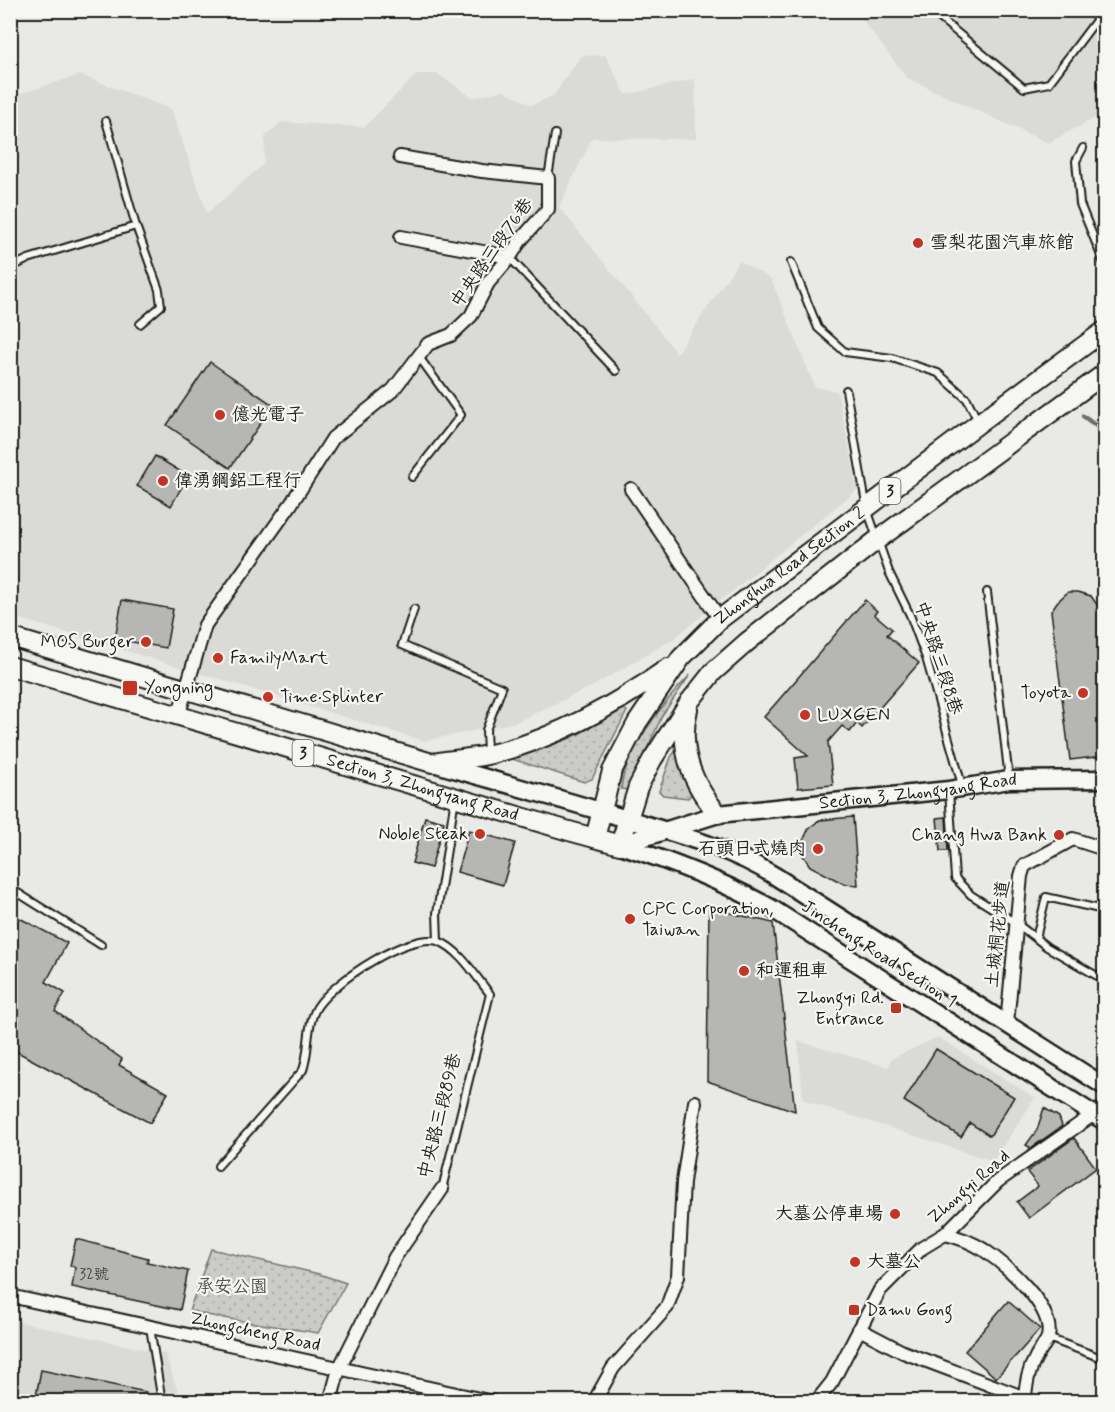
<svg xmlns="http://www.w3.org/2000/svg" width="1115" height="1412" viewBox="0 0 1115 1412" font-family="Mynerve,'LXGW WenKai TC',sans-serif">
<defs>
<pattern id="green-dots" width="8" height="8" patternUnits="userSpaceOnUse" patternTransform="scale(1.5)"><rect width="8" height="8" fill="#cbcbc7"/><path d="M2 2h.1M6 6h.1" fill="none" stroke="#aeaeaa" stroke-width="1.8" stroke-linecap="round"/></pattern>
</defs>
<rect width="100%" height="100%" fill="#e9e9e5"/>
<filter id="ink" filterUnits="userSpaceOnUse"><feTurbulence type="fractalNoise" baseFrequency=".0167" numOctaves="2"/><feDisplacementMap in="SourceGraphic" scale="12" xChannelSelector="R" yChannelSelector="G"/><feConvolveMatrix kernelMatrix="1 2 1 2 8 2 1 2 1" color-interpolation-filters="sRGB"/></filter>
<g filter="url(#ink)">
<!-- built -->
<g fill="#dadad6">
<path d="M856 11H1104V113L1048 143 907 78Z"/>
<path d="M605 55 626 95 695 79 696 139 592 138 559 207 677 353 739 261 771 279 815 387 837 391 858 489 672 640 593 686 516 722 424 741 11 616 10 97 80 75 171 109 207 213 264 164 265 137 281 122 364 127 417 74H438L473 98 503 90 532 105 554 95 581 56Z"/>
<path d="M938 1037 1035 1098 993 1161 803 1100 798 1041 888 1067 891 1059Z"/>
<path d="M11 1320 165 1354 181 1401 11 1402Z"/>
</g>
<!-- green -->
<g fill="url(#green-dots)" stroke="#747472" stroke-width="1.5">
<path d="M690 675 663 714 628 790 621 789C624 752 665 701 690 675Z"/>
<path d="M624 709 627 711 592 779 584 782 512 759 571 738Z"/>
<path d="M679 746 692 793 688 798 663 795 659 791 671 757Z"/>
<path d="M211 1249 319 1274 346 1283 318 1333 217 1317 189 1311Z"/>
</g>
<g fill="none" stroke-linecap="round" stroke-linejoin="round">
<!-- stream -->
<path stroke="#6d6d6c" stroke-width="4.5" d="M1083 416 1104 432"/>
</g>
<!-- building -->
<g fill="#b6b6b3" stroke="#1c1c1c" stroke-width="1.5">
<path d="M210 362 273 405 230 468 167 425Z"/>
<path d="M155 456 188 476 171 506 137 486Z"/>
<path d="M1068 592H1078L1091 596 1098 606 1102 630 1104 629V756L1070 760 1051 611 1057 602Z"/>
<path d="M122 600 173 609 166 648 115 639Z"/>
<path d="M865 600 877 611 874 614 892 629 887 635 919 663 862 728 857 723 850 732 842 726 828 742 833 785 798 788 795 758 808 756 764 717Z"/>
<path d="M425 817 444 822 431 868 412 863Z"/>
<path d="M853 817 858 885 844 884 810 866 802 854V843L809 828 820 820Z"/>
<path d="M946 817 948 851H940L937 818Z"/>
<path d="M469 830 515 843 503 885 457 872Z"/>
<path d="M709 908 773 923 795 1111 707 1081Z"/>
<path d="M10 913 67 943 46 982 65 993 55 1011 122 1059 119 1065 168 1093 150 1123 10 1048Z"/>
<path d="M936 1049 1014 1097 990 1136 970 1123 961 1137 904 1101Z"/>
<path d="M1044 1108 1059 1117 1062 1126 1031 1148 1026 1145 1037 1130Z"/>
<path d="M1074 1138 1096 1168 1029 1218 1017 1202 1038 1186 1027 1172Z"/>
<path d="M76 1239 148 1258 147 1262 188 1271 180 1310 72 1287 75 1267 70 1266Z"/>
<path d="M1008 1301 1040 1329 996 1378 965 1351Z"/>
<path d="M41 1370 146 1392 144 1401H35Z"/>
</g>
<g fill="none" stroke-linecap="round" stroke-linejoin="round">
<defs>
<g id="lane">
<path d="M930 10 1024 88 1049 83 1100 15 1094 10"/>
<path d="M1083 148 1076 161 1080 204 1104 263"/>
<path d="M548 178 555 134"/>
<path d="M136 226 159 290 161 306 140 324"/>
<path d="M510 258 616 371"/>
<path d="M791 262 818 328 845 352 892 358 938 373 967 399 978 421"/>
<path d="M10 268 28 259 136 226 106 121"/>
<path d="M846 390 867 509 889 572 910 615 926 658 962 785"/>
<path d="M412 477 461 415 419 357"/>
<path d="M987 592 1009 779"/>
<path d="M414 609 402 645 502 688 486 730 487 753"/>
<path d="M949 791 955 878 971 895 1016 923 1047 947 1104 980"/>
<path d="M10 888 101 945"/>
<path d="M1036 938 1046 897 1104 910"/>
<path d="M438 941 437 913 455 798"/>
<path d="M218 1166 303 1070C310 1050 306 1025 317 1007 333 982 408 932 438 941 460 949 476 977 490 994L442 1189"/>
<path d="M150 1327 162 1402"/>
<path d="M1048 1338 1104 1359"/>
</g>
<g id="street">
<path d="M401 237 510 257"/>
<path d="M631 489 720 619"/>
<path d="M178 717 205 625 291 504 333 438 393 390 428 344 451 335 471 316 488 283 510 257 520 241 548 209V178L482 171 400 157"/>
<path d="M1007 1024 1021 876 1024 866 1073 839 1104 849"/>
<path d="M945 1234C958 1237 973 1243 984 1250 1006 1265 1055 1307 1048 1337 1046 1344 1039 1350 1036 1357 1028 1371 1025 1385 1025 1402"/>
<path d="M10 1296 493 1402"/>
<path d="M859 1329 903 1352 1025 1398"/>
<path d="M330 1402 339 1369 395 1257 442 1189"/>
<path d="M594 1402 613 1368 667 1307 678 1276 683 1182 695 1102"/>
<path d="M816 1402 832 1382 880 1290 922 1248 945 1234 998 1181 1104 1107"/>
</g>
<g id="secondary">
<path d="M433 763C499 782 565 800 630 820 680 835 730 848 775 876L1104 1086"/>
<path d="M620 845C673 862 722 881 771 908L1104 1121"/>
<path id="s1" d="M620 845 718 814 949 790 1009 780 1104 779"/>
</g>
<g id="primary">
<path d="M10 637 432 763C450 760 469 759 487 755 552 741 614 706 668 668"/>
<path id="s2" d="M10 666 569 831 620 845 638 787 652 760 690 701 713 672 747 642 877 540 1104 374"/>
<path d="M688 709C678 749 692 784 718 814"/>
<path id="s3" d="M595 838 612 771 637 723 681 658 720 619 979 423 1104 331"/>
</g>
</defs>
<!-- lane casing -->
<use href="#lane" stroke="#1c1c1c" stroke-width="10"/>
<!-- street casing -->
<use href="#street" stroke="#1c1c1c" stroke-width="16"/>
<!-- secondary casing -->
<use href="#secondary" stroke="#1c1c1c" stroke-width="21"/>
<!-- primary casing -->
<use href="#primary" stroke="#1c1c1c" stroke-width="22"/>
<!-- lane -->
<use href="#lane" stroke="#f6f6f2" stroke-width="6"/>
<!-- street -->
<use href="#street" stroke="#f6f6f2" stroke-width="12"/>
<!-- secondary -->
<use href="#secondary" stroke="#f6f6f2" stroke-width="16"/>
<!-- primary -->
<use href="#primary" stroke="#f6f6f2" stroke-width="18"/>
</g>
</g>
<!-- markers -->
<g fill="#c8321e" stroke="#f6f6f2" stroke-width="2">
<circle cx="918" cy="243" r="6"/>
<circle cx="220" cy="415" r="6"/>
<circle cx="163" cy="481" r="6"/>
<circle cx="146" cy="642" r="6"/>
<circle cx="218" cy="658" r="6"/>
<rect x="122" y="680" width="16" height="16" rx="3"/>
<circle cx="1083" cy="693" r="6"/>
<circle cx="268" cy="697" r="6"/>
<circle cx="805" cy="715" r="6"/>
<circle cx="480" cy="834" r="6"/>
<circle cx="1059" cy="835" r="6"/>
<circle cx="818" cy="849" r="6"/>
<circle cx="630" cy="919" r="6"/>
<circle cx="744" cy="971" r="6"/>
<rect x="890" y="1002" width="12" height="12" rx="3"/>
<circle cx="895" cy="1214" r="6"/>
<circle cx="855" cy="1262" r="6"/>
<rect x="848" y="1304" width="12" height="12" rx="3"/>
</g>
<g text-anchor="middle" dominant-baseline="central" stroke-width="4.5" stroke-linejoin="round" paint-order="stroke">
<!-- number labels -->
<g font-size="15" fill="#424242">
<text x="94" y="1275">32號</text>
</g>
<!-- shield labels -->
<g fill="#f6f6f2" stroke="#5d5d5c" stroke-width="1.5">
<rect x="879.5" y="478" width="21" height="26" rx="4.5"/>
<rect x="292.5" y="740" width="21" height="26" rx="4.5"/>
</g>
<g font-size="16" font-weight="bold" fill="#1c1c1c">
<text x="890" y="491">3</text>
<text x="303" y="753">3</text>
</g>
<!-- poi labels -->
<g font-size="18" fill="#1c1c1c" stroke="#f6f6f2" text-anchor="start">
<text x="930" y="243">雪梨花園汽車旅館</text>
<text x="232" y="415">億光電子</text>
<text x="175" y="481">偉湧鋼鋁工程行</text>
<text x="134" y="642" text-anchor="end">MOS Burger</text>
<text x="230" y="658">FamilyMart</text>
<text x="144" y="688">Yongning</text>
<text x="1071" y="693" text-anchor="end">Toyota</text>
<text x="280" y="697">Time·Splinter</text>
<text x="817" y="715">LUXGEN</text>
<text x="468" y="834" text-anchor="end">Noble Steak</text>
<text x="1047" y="835" text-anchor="end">Chang Hwa Bank</text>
<text x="806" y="849" text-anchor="end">石頭日式燒肉</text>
<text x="642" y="909">CPC Corporation,<tspan x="642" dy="21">Taiwan</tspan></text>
<text x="756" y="971">和運租車</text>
<text x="884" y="998" text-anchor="end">Zhongyi Rd.<tspan x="884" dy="21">Entrance</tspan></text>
<text x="883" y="1214" text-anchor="end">大墓公停車場</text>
<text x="867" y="1262">大墓公</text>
<text x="866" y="1310">Damu Gong</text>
</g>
<!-- street labels -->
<g font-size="18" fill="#1c1c1c" stroke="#f6f6f2">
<text transform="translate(492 253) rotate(-55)">中央路三段76巷</text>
<text stroke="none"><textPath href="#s3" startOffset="344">Zhonghua Road Section 2</textPath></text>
<text transform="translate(938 658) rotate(72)">中央路三段8巷</text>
<text stroke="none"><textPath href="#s2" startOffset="430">Section 3, Zhongyang Road</textPath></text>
<text stroke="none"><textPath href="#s1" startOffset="304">Section 3, Zhongyang Road</textPath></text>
<text transform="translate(998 934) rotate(-84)">土城桐花步道</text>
<text transform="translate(879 954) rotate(33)">Jincheng Road Section 1</text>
<text transform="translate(440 1116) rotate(-76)">中央路三段89巷</text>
<text transform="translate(969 1187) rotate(-41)">Zhongyi Road</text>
<text transform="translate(255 1332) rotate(12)">Zhongcheng Road</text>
</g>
<!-- park labels -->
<g font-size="18" fill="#51514f" stroke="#f6f6f2">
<text x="232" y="1287">承安公園</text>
</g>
</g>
<!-- margin -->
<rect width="1115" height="1412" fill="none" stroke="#f6f6f2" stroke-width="36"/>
<rect x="18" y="18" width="1079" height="1376" fill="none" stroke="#1c1c1c" stroke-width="2" filter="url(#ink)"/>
</svg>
